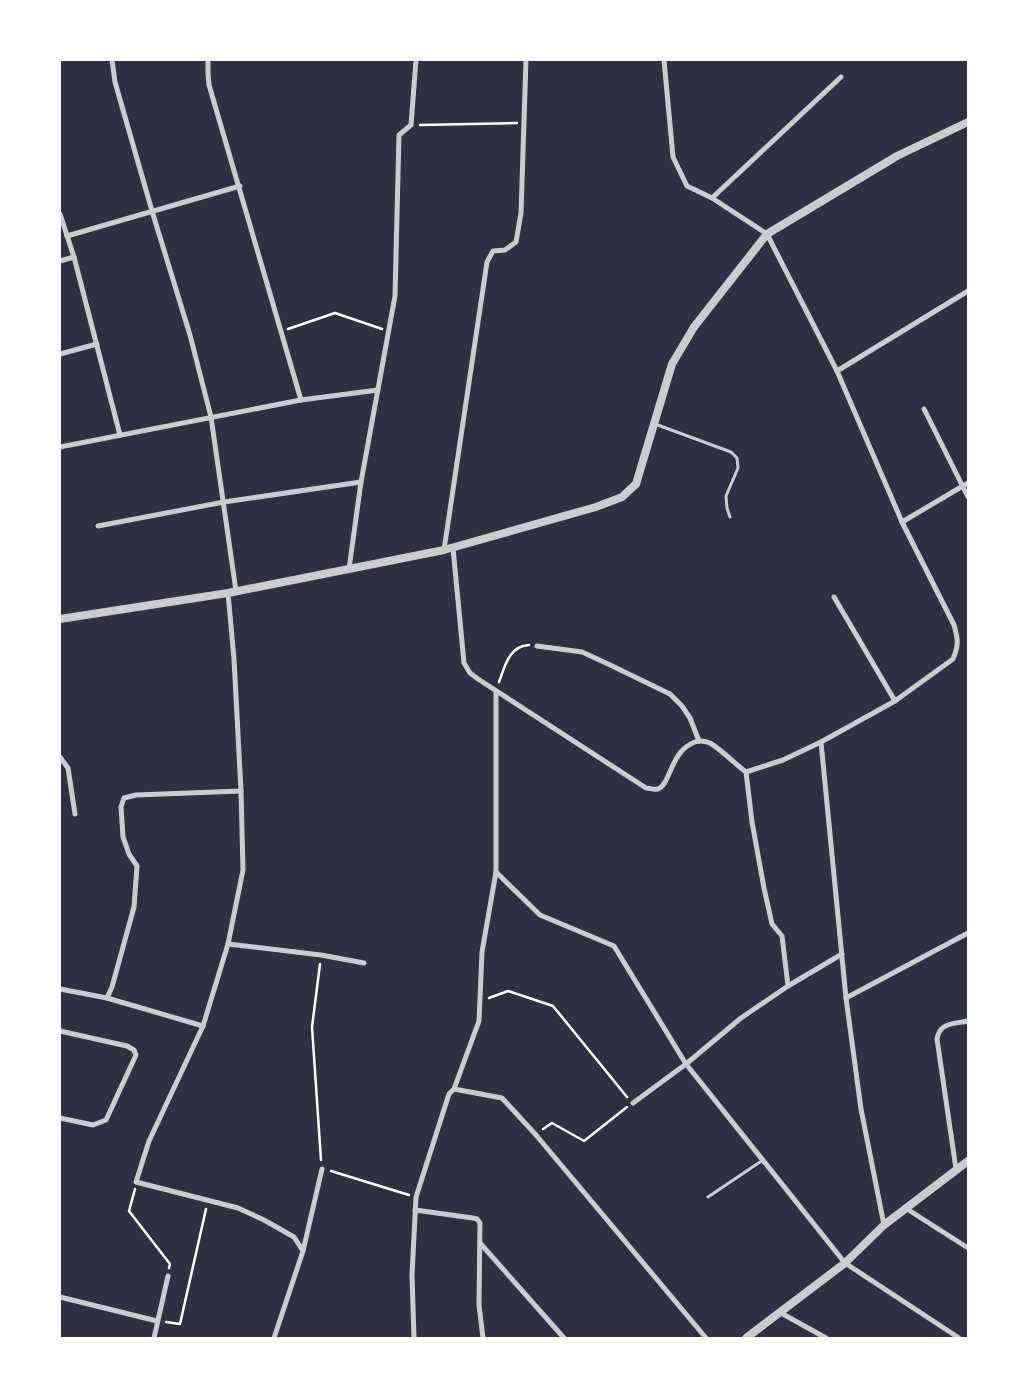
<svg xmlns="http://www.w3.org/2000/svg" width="1028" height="1398" viewBox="0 0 1028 1398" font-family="'Sofia Sans Condensed',sans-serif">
<rect width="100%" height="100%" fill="#2d3142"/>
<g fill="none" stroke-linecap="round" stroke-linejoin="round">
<!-- path -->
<g stroke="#fff" stroke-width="2.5">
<path d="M420 125 517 123"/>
<path d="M288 329 335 313 382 329"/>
<path d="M499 682C505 666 509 646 529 645"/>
<path d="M320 964 312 1027 321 1160"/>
<path d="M489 998 508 991 553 1006 627 1097"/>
<path d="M543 1129 552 1123 584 1141 627 1107"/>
<path d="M331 1171 409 1195"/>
<path d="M135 1189 129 1211 170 1264 169 1268"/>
<path d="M166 1322 180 1324 206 1209"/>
</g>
<!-- service -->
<g stroke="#caccd0" stroke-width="3">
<path d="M655 424 731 452 737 458 738 468 726 496 727 508 730 517"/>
<path d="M708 1197 763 1160"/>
</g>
<!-- minor -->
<g stroke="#caccd0" stroke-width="5">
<path d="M112 60 115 82 152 211 190 335 211 417 236 591"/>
<path d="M208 60V74L209 85 301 400"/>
<path d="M664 60 673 157 687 186 712 198 767 234 837 371 902 522 954 625C958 639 959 645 953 659L895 701 821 742 783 760 746 772"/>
<path d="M712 198 841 77"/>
<path d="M60 214 74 257 120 435"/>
<path d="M67 236 240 186"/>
<path d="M60 261 74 257"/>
<path d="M60 354 97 344"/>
<path d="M837 371 968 291"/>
<path d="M924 409 968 497"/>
<path d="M60 447 301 400 378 390"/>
<path d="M902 522 968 483"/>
<path d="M98 526 224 502 361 482"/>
<path d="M453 548 464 663 470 673 478 679 646 788C650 788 654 790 658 789 671 784 670 751 695 742 700 740 705 741 710 743 723 751 734 763 746 772L752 822 764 888 772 924 782 936 788 986"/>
<path d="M444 550 487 262 493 251 505 250 516 242 521 213 526 60"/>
<path d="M349 569 361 482 395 296 399 135 411 125 416 60"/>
<path d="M228 593 234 659 241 791 243 870 228 944 203 1026 149 1141 136 1182 238 1208 264 1220 294 1237 303 1251 322 1169"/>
<path d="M834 597 895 701"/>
<path d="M537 646 582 652 606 663 670 694 682 706 690 718 699 741"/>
<path d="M821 742 846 998 861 1109 884 1225"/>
<path d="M60 757 68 768 75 814"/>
<path d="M496 872 540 915 614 946 686 1064 845 1263 959 1338"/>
<path d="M228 944 321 955 364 963"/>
<path d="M60 989 107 998 203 1026"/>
<path d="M107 998 112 987 134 907 137 866 129 854 123 837 121 807 124 798 136 795 241 791"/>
<path d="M846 998 968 933"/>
<path d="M60 1031 127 1046 134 1050 136 1055 106 1120 93 1125 60 1118"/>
<path d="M454 1089 502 1098 536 1135 706 1338"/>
<path d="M633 1103 686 1064 741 1018 788 986 842 954"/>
<path d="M956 1169 937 1039C940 1022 954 1024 968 1021"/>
<path d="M907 1209 968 1248"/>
<path d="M415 1210 473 1218 477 1219 480 1223 479 1305 483 1338"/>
<path d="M480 1243 564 1338"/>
<path d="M60 1297 157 1321"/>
<path d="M781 1313 826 1338"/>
<path d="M154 1338 168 1276"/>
<path d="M274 1338 303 1251"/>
<path d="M414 1338 412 1275 416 1197 449 1094 454 1089 479 1021 482 952 496 872V691"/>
</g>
<!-- tertiary -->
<g stroke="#caccd0" stroke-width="8">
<path d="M60 619 228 593 444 550 596 507 622 497 636 484 672 364 694 327 767 234 897 156 968 122"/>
<path d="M746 1338 845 1263 884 1225 968 1161"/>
</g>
</g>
<!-- border -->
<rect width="1028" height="1398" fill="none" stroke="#ffffff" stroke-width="122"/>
</svg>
